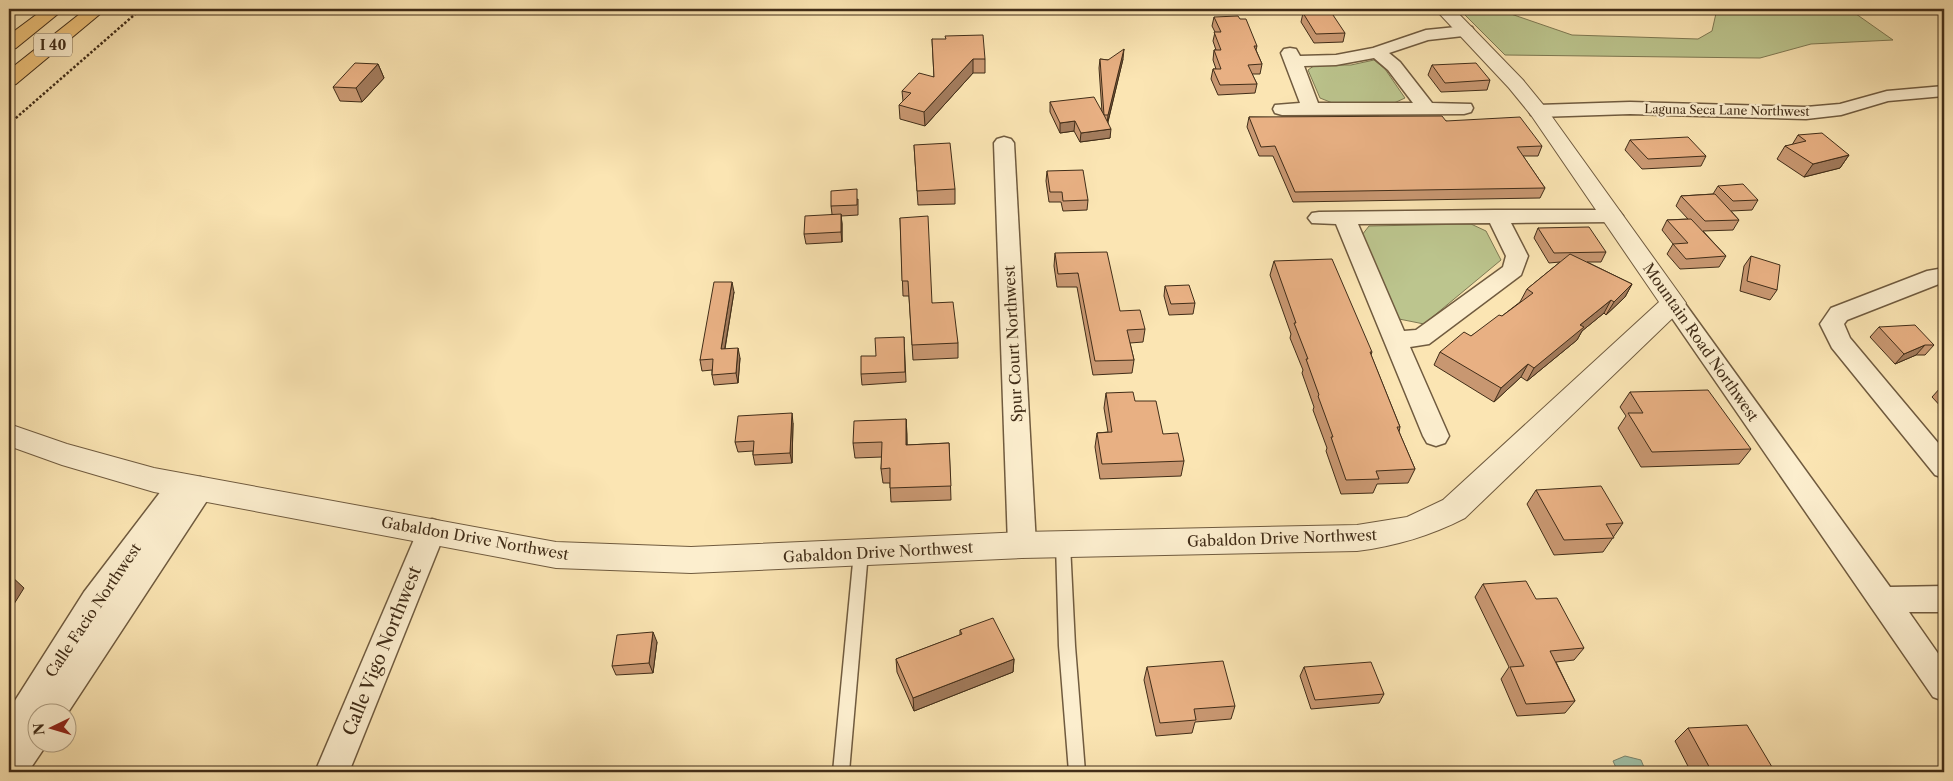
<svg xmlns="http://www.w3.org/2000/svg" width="1953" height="781" viewBox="0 0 1953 781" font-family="'Libre Caslon Text',serif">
<rect width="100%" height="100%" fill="#fbe5b3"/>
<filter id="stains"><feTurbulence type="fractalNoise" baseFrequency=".004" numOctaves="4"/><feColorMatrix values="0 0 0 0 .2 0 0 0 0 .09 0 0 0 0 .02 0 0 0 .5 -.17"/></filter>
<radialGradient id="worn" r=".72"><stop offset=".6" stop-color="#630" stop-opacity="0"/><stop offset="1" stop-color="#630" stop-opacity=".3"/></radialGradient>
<!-- green -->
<g fill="#bcc58e" stroke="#7e7953">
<path d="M1459 9H1509L1511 14 1572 35 1698 39 1712 31 1717 9H1849L1893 40 1811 44 1760 58 1505 55Z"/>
<path d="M1374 60 1385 69 1405 98 1394 103 1335 104 1320 98 1308 70 1315 65H1351Z"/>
<path d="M1471 224 1486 231 1501 260 1424 324 1399 319 1362 235 1369 226Z"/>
</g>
<!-- water -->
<path fill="#a0c0a7" stroke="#7a856e" d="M1625 756 1641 760 1646 772H1618L1613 761Z"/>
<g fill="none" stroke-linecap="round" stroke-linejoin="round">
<defs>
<g id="service">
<path d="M1063 538 1068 540 1070 544 1075 646 1085 772H1069L1059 646 1056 544 1058 540Z"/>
<path d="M861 546 866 548 868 552 849 772H833L854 552 856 548Z"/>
</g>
<g id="minor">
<path d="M1935 9H1944V14L1937 12Z"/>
<path d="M1466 26 1472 27 1474 31 1472 35 1428 40 1389 53 1400 62 1432 103 1471 104 1473 108 1471 112 1464 114 1282 115 1275 113 1273 109 1275 105 1300 103 1281 53 1284 49 1290 48 1296 49 1300 56 1336 55 1373 48 1426 30ZM1374 58 1388 70 1413 103H1318L1304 66 1336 65Z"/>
<path d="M1944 86V96L1888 101 1841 115 1806 119 1630 114 1538 117 1531 115 1529 111 1531 107 1538 105 1630 102 1806 107 1840 104 1887 91Z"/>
<path d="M1004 137 1011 139 1014 143 1036 545 1032 553 1022 557 1012 553 1008 545 994 143 997 139Z"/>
<path d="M1494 210H1612L1619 211 1623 216 1619 221 1612 222 1511 223 1528 256 1521 275 1429 344 1410 347 1449 436 1445 443 1436 446 1427 443 1423 436 1336 224 1312 223 1308 218 1312 213 1319 212ZM1490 223 1506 256 1503 267 1416 330 1404 331 1358 224Z"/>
<path d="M1944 268V282L1847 320 1844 324 1850 338 1944 450V478L1935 475 1832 348 1820 324 1831 308 1927 271Z"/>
<path d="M1673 295 1681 298 1890 587 1944 586V612H1909L1944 662V701L1933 697 1665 308 1661 303 1665 298Z"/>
<path d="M181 474 191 478 192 480 200 477 210 480 214 488 210 496 67 714H38V744H47L28 772H9V710L84 592 171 478Z"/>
<path d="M432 519 442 522 446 530 349 772H315L418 530 422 522Z"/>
</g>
<path id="tertiary" d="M1435 9H1454L1523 80 1545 107 1686 303 1682 309 1465 518C1430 536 1396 546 1357 551L1022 558 691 573 556 568 154 492 62 465 9 446V424L67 444 154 468 556 542 691 547 1022 532 1357 525 1407 517 1443 500 1659 302 1531 115 1509 88Z"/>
<g id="motorway">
<path d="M44 9H64L16 48 9 50V35Z"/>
<path d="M86 9H106L16 84 9 86V70Z"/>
</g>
</defs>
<!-- service casing -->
<use href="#service" stroke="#705b3f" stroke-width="3"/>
<!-- minor casing -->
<use href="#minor" stroke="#705b3f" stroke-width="3"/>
<!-- tertiary casing -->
<use href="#tertiary" stroke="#705b3f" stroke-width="2"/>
<!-- motorway casing -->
<use href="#motorway" stroke="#412d18" stroke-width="2"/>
<!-- path -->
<path stroke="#412d18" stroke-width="2.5" stroke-dasharray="2.5 2" stroke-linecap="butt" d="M9 124 141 9"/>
<!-- service -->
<use href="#service" fill="#fceece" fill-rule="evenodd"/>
<!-- minor -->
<use href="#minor" fill="#fceece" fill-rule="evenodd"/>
<!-- tertiary -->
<use href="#tertiary" fill="#fceece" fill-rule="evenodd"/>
<!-- motorway -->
<use href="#motorway" fill="#eec27a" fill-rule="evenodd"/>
</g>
<!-- wall -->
<g fill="#c89771" stroke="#412d18">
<path d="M1303 13 1345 33 1343 42 1314 43 1301 22Z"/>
<path d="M1214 17 1257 46 1256 50 1262 64 1260 74H1252L1257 84 1255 93 1218 95 1211 79 1213 69H1216L1213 60 1214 50H1216L1213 41 1215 32 1212 26Z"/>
<path d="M932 39 985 59V73H973L925 126 900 119 899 105 903 101 902 91 934 77Z"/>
<path d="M1100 59 1108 60 1123 59 1108 122 1110 138 1080 142 1074 131 1060 133 1050 112V102L1102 112 1099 68Z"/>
<path d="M378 64 384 78 362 102 340 101 333 87Z"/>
<path d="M1432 65 1490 80 1487 90 1441 92 1428 75Z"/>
<path d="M1249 117 1446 121 1542 146 1538 156H1523L1545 188 1540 198 1293 202 1273 156H1259L1247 127Z"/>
<path d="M1798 135 1849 155 1840 168 1804 177 1777 159 1785 146 1792 145Z"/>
<path d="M1630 140 1706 156 1701 166 1642 169 1625 150Z"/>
<path d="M914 145 955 189V204L918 205Z"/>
<path d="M1047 171 1088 200 1087 210 1063 211 1061 202H1049L1046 181Z"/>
<path d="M1718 186 1758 200 1752 210 1731 211 1739 220 1733 230 1703 231 1726 256 1719 267 1680 269 1667 254 1673 244 1662 230 1667 220 1688 219 1676 206 1681 196 1713 194Z"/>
<path d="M858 199V215L841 216 842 224V242L806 244 804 234 832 214 831 206Z"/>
<path d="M900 218 932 303 958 343V358L913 360 909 296H903Z"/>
<path d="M1538 228 1606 252 1601 262H1587L1632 284 1625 297 1606 315 1604 313 1582 331 1577 340 1527 381 1521 377 1494 402 1434 365 1440 352 1471 336 1502 316 1520 302 1527 289 1560 262 1549 263 1534 238Z"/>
<path d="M1055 253 1120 311 1145 329 1143 342 1130 343 1134 360 1132 373 1093 375 1077 287H1057L1054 266Z"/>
<path d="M1751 256 1777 290 1770 300 1740 291 1744 266Z"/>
<path d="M1274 261 1372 352 1371 355 1400 427 1399 432 1415 469 1408 483 1377 484 1373 493 1341 494 1326 451 1327 448 1313 410 1314 407 1302 373 1303 370 1290 338 1291 334 1270 275Z"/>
<path d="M1165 286 1195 303 1193 314 1169 315 1164 296Z"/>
<path d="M734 292 725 349 740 358 738 383 714 385 712 375V370L702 371 700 360Z"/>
<path d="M1879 327 1934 345 1925 355H1916L1895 364 1870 337Z"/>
<path d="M904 337 906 382 862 385 861 374Z"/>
<path d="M1941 387H1944V410L1932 397Z"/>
<path d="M1630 392 1751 449 1739 464 1641 467 1618 428 1626 416 1620 407Z"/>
<path d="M1106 393 1135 401 1163 434 1184 461 1181 476 1100 479 1095 447 1097 433 1108 432 1104 408Z"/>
<path d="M906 419 907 445 949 443 951 500 891 502 890 483H883L881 469 882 457 855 458 853 443Z"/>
<path d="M793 423 792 463 755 465 753 455V451L738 452 735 442Z"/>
<path d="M1536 490 1623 523 1603 552 1554 555 1527 504Z"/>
<path d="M1483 584 1536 599 1584 648 1574 660 1556 662 1575 701 1565 713 1517 716 1501 679 1509 667 1475 597Z"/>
<path d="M960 630 1014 659 1013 672 914 711 897 672 896 659 960 635Z"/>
<path d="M657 642 653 673 616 675 612 666Z"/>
<path d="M1147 667 1235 706 1231 719 1195 722 1192 733 1156 736 1144 680Z"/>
<path d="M1304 667 1384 694 1379 703 1311 709 1300 676Z"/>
<path d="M1688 728 1775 772H1691L1675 741Z"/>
</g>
<!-- shaded-wall -->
<g fill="#a27b5c" stroke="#412d18">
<path d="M1124 49 1123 59 1107 125 1108 115Z"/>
<path d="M973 59V73L925 126 924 112Z"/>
<path d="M378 64 384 78 362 102 356 88Z"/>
<path d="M1075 121 1074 131 1060 133V123Z"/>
<path d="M1111 129 1110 138 1080 142 1081 133Z"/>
<path d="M1849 155 1840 168 1804 177 1813 164Z"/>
<path d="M841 214 842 224V242L841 232Z"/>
<path d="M732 282 734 292 723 359 721 349Z"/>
<path d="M1632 284 1625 297 1606 315 1614 302Z"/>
<path d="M1611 300 1604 313 1582 331 1577 340 1527 381 1534 368 1580 325Z"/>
<path d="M1925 345 1916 355 1895 364 1904 354Z"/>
<path d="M738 348 740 358 738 383 736 373Z"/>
<path d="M1528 364 1521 377 1494 402 1501 388Z"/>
<path d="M792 413 793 423 792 463 790 453Z"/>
<path d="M906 419 907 434V459L906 445Z"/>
<path d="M9 574 24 588 9 612Z"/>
<path d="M653 632 657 642 653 673 649 663Z"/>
<path d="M1014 659 1013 672 914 711 913 698Z"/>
</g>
<!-- building -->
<g fill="#e8b083" stroke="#412d18">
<path d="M1331 12 1345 33 1316 34 1303 13Z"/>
<path d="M1238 16 1240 19H1246L1257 46H1254L1262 64 1248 65 1257 84 1220 85 1213 69H1221L1214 50H1221L1214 32H1221L1214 17Z"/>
<path d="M983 35 985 59H973L924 112 899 105 911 93 902 91 919 73 934 77 932 39H946L945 36Z"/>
<path d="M1124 49 1108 115H1104L1111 129 1081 133 1075 121 1060 123 1050 102 1094 97 1104 115 1100 59 1108 60Z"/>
<path d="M355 63 378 64 356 88 333 87Z"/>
<path d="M1476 63 1490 80 1445 83 1432 65Z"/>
<path d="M1442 116 1446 121 1520 117 1542 146 1517 147 1545 188 1295 192 1275 146 1261 147 1249 117Z"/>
<path d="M1822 133 1849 155 1813 164 1785 146 1806 141 1798 135Z"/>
<path d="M1688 137 1706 156 1648 159 1630 140Z"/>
<path d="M950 143 955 189 917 191 914 145Z"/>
<path d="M1083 170 1088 200 1063 201 1062 192H1050L1047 171Z"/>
<path d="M1743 184 1758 200 1733 201 1718 186Z"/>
<path d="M857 189V205L831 206V191Z"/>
<path d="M1715 194 1739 220 1705 221 1681 196Z"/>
<path d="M841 214V232L804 234 805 216Z"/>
<path d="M928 216 932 303 953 302 958 343 912 345 908 281H902L900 218Z"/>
<path d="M1691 219 1726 256 1686 259 1673 244 1688 243 1667 220Z"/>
<path d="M1589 227 1606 252 1554 253 1538 228Z"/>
<path d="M1107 252 1120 311 1140 310 1145 329 1127 330 1134 360 1095 361 1078 273 1058 274 1055 253Z"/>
<path d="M1570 254 1632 284 1614 302 1611 300 1580 325 1584 327 1534 368 1528 364 1501 388 1440 352 1464 332 1471 336 1499 315 1502 316 1533 293 1527 289Z"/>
<path d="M1751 256 1780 265 1777 290 1747 281Z"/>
<path d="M1332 259 1372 352H1370L1400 427H1397L1415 469 1376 471 1379 479 1346 480 1331 437H1333L1318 396 1319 395 1306 359H1308L1294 323H1296L1274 261Z"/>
<path d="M714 282H732L721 349 738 348 736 373 712 375 713 359 700 360Z"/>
<path d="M1189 285 1195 303 1171 304 1165 286Z"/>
<path d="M1915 325 1934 345H1925L1904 354 1879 327Z"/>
<path d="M904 337 905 372 861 374V356H876L875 338Z"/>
<path d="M1708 390 1751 449 1652 452 1628 413H1643L1630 392Z"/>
<path d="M1133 392 1135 401H1156L1163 434 1178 433 1184 461 1102 464 1097 433 1112 432 1106 393Z"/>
<path d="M792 413 790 453 753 455 754 441 735 442 738 416Z"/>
<path d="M906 419V445L949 443 951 486 890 488V468L881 469 882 442 853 443 854 421Z"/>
<path d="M1601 486 1623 523 1606 524 1614 538 1564 540 1536 490Z"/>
<path d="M1526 581 1536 599 1557 598 1584 648 1550 651 1575 701 1526 704 1510 667 1524 666 1483 584Z"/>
<path d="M993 618 1014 659 913 698 896 659 962 634 960 630Z"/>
<path d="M653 632 649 663 612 666 617 635Z"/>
<path d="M1223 661 1235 706 1194 709 1196 720 1160 723 1147 667Z"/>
<path d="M1371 662 1384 694 1315 700 1304 667Z"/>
<path d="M1747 725 1775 772H1712L1688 728Z"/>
</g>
<g text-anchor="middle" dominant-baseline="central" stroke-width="4.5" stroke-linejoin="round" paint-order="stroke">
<!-- far-street labels -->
<g font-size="12" fill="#412d18" stroke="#fceece">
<text transform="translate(1727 110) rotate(1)">Laguna Seca Lane Northwest</text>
</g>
<!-- shield labels -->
<rect fill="#fceece" stroke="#79674f" stroke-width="1" x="34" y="33.5" width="38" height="23" rx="4"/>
<g font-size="14" font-weight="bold" fill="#412d18">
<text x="53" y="45">I 40</text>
</g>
<!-- street labels -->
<g font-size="15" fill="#412d18" stroke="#fceece">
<text transform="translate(1701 342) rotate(55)">Mountain Road Northwest</text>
<text transform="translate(1013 344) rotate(-93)">Spur Court Northwest</text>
<text transform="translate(475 538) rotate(10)">Gabaldon Drive Northwest</text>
<text transform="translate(1282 538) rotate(-2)">Gabaldon Drive Northwest</text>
<text transform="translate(878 552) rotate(-3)">Gabaldon Drive Northwest</text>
<text transform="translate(93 610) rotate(-56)">Calle Facio Northwest</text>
</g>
<!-- near-street labels -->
<g font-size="18" fill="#412d18" stroke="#fceece">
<text transform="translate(382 651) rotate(-68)">Calle Vigo Northwest</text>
</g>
</g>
<!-- margin -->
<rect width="1953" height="781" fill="none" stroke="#fbe5b3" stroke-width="30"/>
<rect x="10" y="10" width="1933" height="761" fill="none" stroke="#412d18" stroke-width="2.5"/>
<rect x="15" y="15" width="1923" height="751" fill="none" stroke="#412d18"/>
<!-- north arrow -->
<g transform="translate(52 728) rotate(265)"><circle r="24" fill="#fceece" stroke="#b1a185"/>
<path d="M0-4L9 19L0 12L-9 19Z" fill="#8f2418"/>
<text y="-8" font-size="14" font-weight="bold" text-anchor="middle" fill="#412d18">N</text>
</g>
<rect width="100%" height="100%" filter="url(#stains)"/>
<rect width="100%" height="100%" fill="url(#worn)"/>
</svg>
